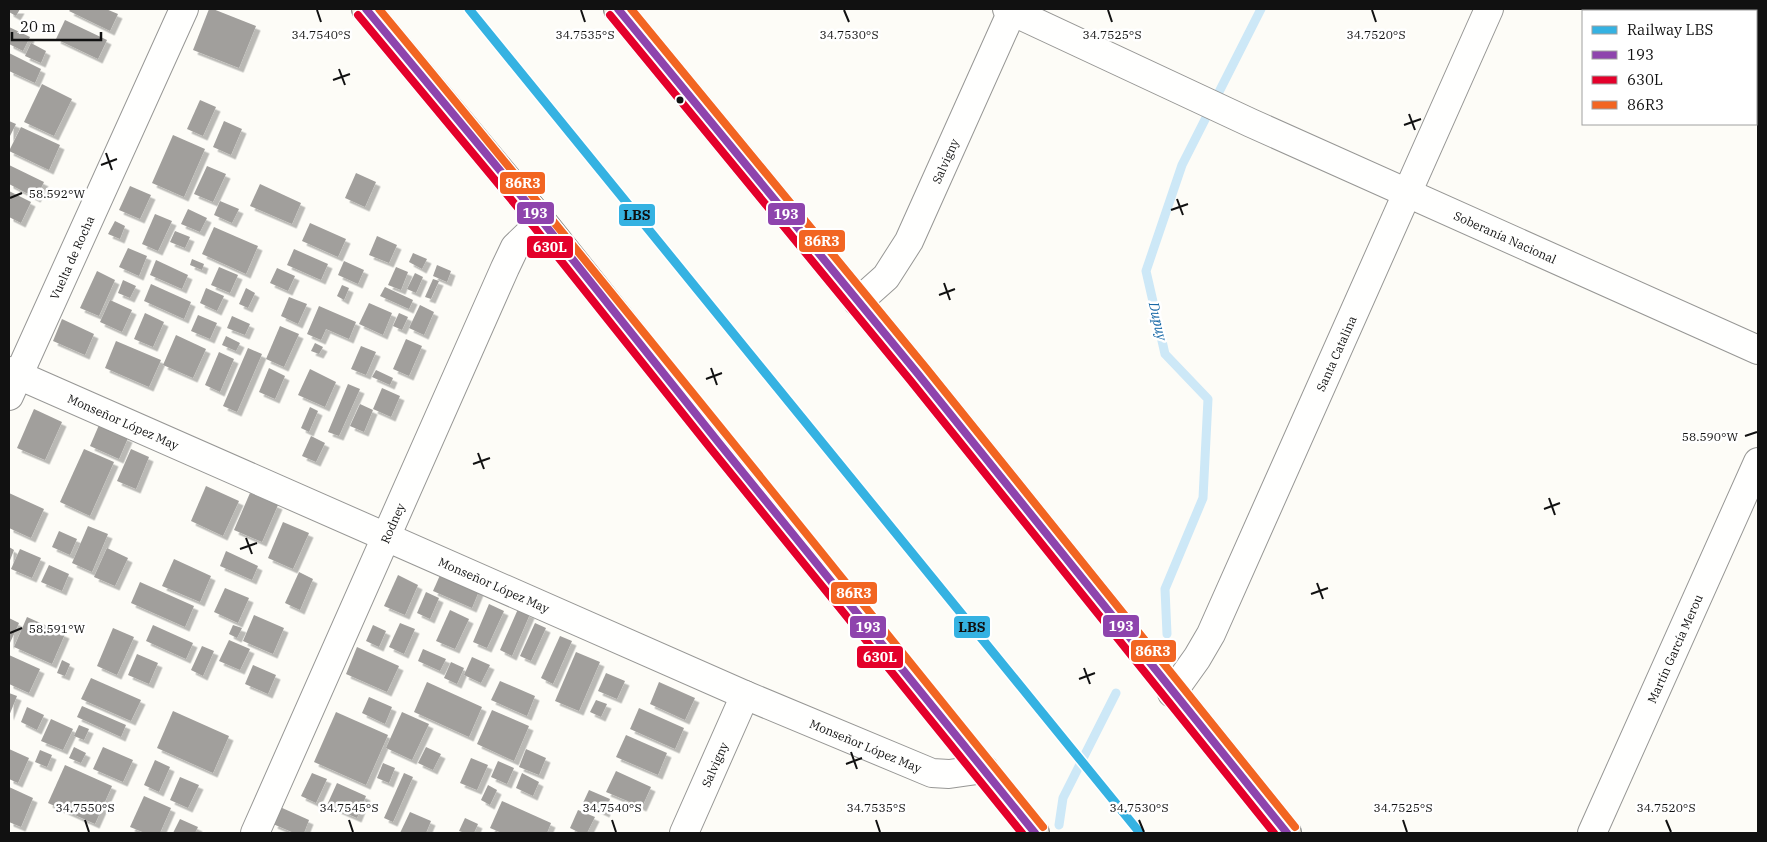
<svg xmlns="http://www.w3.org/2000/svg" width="1767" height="842" viewBox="0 0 1767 842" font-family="'IBM Plex Serif',serif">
<defs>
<filter id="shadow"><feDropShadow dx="4.5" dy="4.5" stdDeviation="0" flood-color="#0004"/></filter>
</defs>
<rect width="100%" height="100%" fill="#fdfcf7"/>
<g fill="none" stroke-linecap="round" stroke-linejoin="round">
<!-- stream -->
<g stroke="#cde8f7" stroke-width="9">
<path d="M1167 634 1165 589 1203 498 1208 399 1165 354 1146 271 1182 165 1261 9"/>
<path d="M1059 825 1063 798 1116 693"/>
</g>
</g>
<!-- building -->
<g fill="#a19f9c" filter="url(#shadow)">
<path d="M9 9H20L16 16 9 12Z"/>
<path d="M71 9H106L118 14 110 31 69 11Z"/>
<path d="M209 9H213L256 26 239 68 193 50Z"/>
<path d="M65 20 107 40 98 59 56 39Z"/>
<path d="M9 27 30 37 23 51 9 44Z"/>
<path d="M31 43 46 51 41 63 25 56Z"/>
<path d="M9 53 41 69 35 83 9 71Z"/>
<path d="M42 84 72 99 54 136 24 122Z"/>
<path d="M200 100 216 107 203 136 187 129Z"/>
<path d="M9 121 16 124 9 138Z"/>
<path d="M224 121 242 129 231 155 213 147Z"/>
<path d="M21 127 60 145 49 170 9 151Z"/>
<path d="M173 135 205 149 184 197 152 183Z"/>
<path d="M9 165 44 182 36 198 9 184Z"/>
<path d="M207 166 226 174 213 202 194 194Z"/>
<path d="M356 173 376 182 365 207 345 198Z"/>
<path d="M260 184 301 203 292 224 250 206Z"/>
<path d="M130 186 151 195 140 219 119 210Z"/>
<path d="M9 191 31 202 21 223 9 217Z"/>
<path d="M220 201 239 209 232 223 214 215Z"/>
<path d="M188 209 207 218 200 232 181 224Z"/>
<path d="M155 214 172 221 158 251 142 244Z"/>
<path d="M115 221 125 226 120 239 108 234Z"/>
<path d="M310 223 346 239 338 257 302 241Z"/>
<path d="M214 227 258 246 246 274 202 254Z"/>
<path d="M175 231 190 237 185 248 170 242Z"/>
<path d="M377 236 397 245 389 263 369 255Z"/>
<path d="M128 248 147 256 139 276 119 267Z"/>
<path d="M294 249 328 264 321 280 287 265Z"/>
<path d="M413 253 427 259 422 269 409 262Z"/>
<path d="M192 259 204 264 202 270 190 265Z"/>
<path d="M156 260 188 275 182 289 150 275Z"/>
<path d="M344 261 364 270 358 284 338 275Z"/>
<path d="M437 265 451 271 447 282 433 276Z"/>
<path d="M219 267 238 275 230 293 211 285Z"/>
<path d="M396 267 408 272 401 290 388 285Z"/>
<path d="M277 268 295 276 288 291 270 283Z"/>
<path d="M97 271 115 280 99 316 80 308Z"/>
<path d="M415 273 423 277 416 293 407 289Z"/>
<path d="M433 279 439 281 431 299 425 297Z"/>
<path d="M123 280 136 286 130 298 118 293Z"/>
<path d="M151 284 191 302 184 319 144 301Z"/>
<path d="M342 285 349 288 344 300 337 296Z"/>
<path d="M385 287 413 300 409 309 380 296Z"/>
<path d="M206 288 224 296 217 311 200 303Z"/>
<path d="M246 288 255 293 248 308 239 304Z"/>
<path d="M289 297 307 304 298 324 281 316Z"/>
<path d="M110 300 132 310 122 332 100 322Z"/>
<path d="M369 303 392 313 383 335 359 324Z"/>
<path d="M420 305 434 312 424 335 409 328Z"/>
<path d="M319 306 356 322 349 339 326 329 321 340 307 334Z"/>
<path d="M145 313 164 322 153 347 134 339Z"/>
<path d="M399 313 408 317 402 330 393 326Z"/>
<path d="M198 315 217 323 210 339 191 331Z"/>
<path d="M232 316 250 324 245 335 227 328Z"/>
<path d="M62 319 94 334 85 355 53 341Z"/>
<path d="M280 326 299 334 284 367 266 359Z"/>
<path d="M176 335 206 349 193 378 163 365Z"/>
<path d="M226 336 240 343 236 351 222 345Z"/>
<path d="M406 339 422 346 409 376 393 369Z"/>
<path d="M116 341 161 360 149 387 105 368Z"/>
<path d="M315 343 323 347 319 354 311 351Z"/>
<path d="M361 346 376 352 366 375 351 369Z"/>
<path d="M248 348 262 354 237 412 223 406Z"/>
<path d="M219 352 234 359 220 392 205 385Z"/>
<path d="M269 368 285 376 275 399 259 392Z"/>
<path d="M310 369 336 382 325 407 298 395Z"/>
<path d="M376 370 393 378 390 385 372 377Z"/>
<path d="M348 384 360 389 339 436 328 432Z"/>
<path d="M382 388 400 396 391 417 373 409Z"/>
<path d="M360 404 373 410 364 432 350 426Z"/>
<path d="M310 407 318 411 309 432 301 428Z"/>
<path d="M34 409 62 422 45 460 17 448Z"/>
<path d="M99 425 128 438 119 459 90 446Z"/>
<path d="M311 436 325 443 316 462 302 456Z"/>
<path d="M84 449 114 462 90 516 60 502Z"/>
<path d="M131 449 149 457 136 489 117 481Z"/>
<path d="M206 486 239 501 223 536 191 521Z"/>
<path d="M9 493 44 509 31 538 9 528Z"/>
<path d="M250 493 278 505 262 542 234 530Z"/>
<path d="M283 522 309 533 293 569 268 558Z"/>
<path d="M88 526 108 534 92 572 72 563Z"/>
<path d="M59 531 77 539 70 555 52 547Z"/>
<path d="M9 547 14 550 9 563Z"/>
<path d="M107 548 128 558 115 586 94 577Z"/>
<path d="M20 549 41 558 32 578 11 569Z"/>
<path d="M226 551 258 566 252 580 220 566Z"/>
<path d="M174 559 211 576 200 602 162 586Z"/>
<path d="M49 565 69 574 62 591 41 582Z"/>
<path d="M299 572 313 579 300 610 285 603Z"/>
<path d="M441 573 479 591 472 608 433 591Z"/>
<path d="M398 575 418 585 405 615 384 606Z"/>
<path d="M140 582 194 606 185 627 131 603Z"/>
<path d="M225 588 249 598 238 623 214 612Z"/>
<path d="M426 592 439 598 430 619 417 613Z"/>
<path d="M489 604 504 611 487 648 473 642Z"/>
<path d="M518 609 530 614 512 656 500 650Z"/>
<path d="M450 610 469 619 455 649 436 641Z"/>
<path d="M254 615 284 628 273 654 243 641Z"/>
<path d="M27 617 65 634 52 664 14 647Z"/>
<path d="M9 618 19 623 9 645Z"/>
<path d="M400 623 415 629 404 654 389 647Z"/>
<path d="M535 623 546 628 531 661 520 656Z"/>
<path d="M153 625 193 643 186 659 146 641Z"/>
<path d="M233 625 242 628 237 638 229 634Z"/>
<path d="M373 625 386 631 379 647 366 641Z"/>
<path d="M113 628 134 637 117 675 97 666Z"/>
<path d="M560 636 572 641 553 684 541 678Z"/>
<path d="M229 640 250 649 240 670 219 661Z"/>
<path d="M202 646 214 651 203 676 191 670Z"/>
<path d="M357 647 399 666 387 692 346 674Z"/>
<path d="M423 649 446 659 440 671 418 661Z"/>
<path d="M576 652 600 662 579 711 555 701Z"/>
<path d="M137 654 158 663 149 684 128 675Z"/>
<path d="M9 655 40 669 29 693 9 684Z"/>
<path d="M472 657 490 665 481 683 464 675Z"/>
<path d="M62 660 70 664 65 676 57 673Z"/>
<path d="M451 662 464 668 457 684 444 678Z"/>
<path d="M253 665 276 675 268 694 245 684Z"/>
<path d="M606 673 625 681 617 699 598 691Z"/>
<path d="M91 678 141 700 131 721 81 699Z"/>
<path d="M500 681 535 696 527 716 491 700Z"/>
<path d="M427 682 482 707 469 737 414 712Z"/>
<path d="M659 682 695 698 685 720 650 704Z"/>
<path d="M9 693 17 696 9 716Z"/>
<path d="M369 697 392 707 385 724 362 713Z"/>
<path d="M596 700 607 704 601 717 590 712Z"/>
<path d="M82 706 126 725 121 737 77 717Z"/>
<path d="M27 707 44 715 37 730 21 722Z"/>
<path d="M639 708 684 728 675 749 630 729Z"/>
<path d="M492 710 529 726 514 761 477 744Z"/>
<path d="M173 711 229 736 213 773 157 748Z"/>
<path d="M336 712 388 735 366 785 314 762Z"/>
<path d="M402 712 429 724 412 760 386 748Z"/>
<path d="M51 719 73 729 63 750 41 741Z"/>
<path d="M79 725 89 729 84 740 74 736Z"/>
<path d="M626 735 667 753 658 775 616 757Z"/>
<path d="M74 747 86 753 81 763 69 758Z"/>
<path d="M103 747 133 760 123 782 93 769Z"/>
<path d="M426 747 441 754 433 770 418 763Z"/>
<path d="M9 749 29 758 18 783 9 779Z"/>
<path d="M526 749 546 758 539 775 519 767Z"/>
<path d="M40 750 52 755 47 767 35 762Z"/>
<path d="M471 758 488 765 477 790 460 783Z"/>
<path d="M155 760 170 767 159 792 144 785Z"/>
<path d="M498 761 514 768 507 784 491 777Z"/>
<path d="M383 763 395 768 389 783 377 778Z"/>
<path d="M65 765 112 786 95 824 48 803Z"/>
<path d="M616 771 651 787 642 807 606 792Z"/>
<path d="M312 773 327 779 316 803 301 796Z"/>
<path d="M404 773 413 777 393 822 384 818Z"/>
<path d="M522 773 539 782 533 796 516 788Z"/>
<path d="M180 777 199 785 188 808 170 800Z"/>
<path d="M337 783 366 796 357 818 327 805Z"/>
<path d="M488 785 497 790 490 805 481 800Z"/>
<path d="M9 787 33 798 21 827 9 822Z"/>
<path d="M589 790 610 799 605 813 583 803Z"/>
<path d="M144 796 171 808 160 833H145L130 827Z"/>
<path d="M502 801 551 823 547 833H502L490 828Z"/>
<path d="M280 807 309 820 304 833H294L273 824Z"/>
<path d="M578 810 595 817 587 833H580L570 828Z"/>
<path d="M410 812 431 821 426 833H400Z"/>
<path d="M465 818 478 824 474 833H465L459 831Z"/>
<path d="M180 819 198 827 195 833H173Z"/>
</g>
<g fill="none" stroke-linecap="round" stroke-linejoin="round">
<defs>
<g id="minor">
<path id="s1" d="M1007 9 1251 123 1758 350"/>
<path id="s2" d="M858 302 886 277 909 241 1013 9"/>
<path id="s3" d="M9 371 745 695 932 773 949 774 984 769"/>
<path id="s4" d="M9 396 184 9"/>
<path id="s5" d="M1172 693 1197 658 1211 634 1489 9"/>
<path id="s6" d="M255 833 505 268 515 247 542 221"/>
<path id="s7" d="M684 833 745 695"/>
<path id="s8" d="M1592 833 1758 462"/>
</g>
<g id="major">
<path d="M366 9 542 221 719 443 1035 833"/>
<path d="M618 9 918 374 1287 833"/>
</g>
</defs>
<!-- minor casing -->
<use href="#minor" stroke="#979795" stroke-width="30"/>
<!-- major casing -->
<use href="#major" stroke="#858482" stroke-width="30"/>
<!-- minor -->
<use href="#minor" stroke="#fffffe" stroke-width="28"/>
<!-- major -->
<use href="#major" stroke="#ede9dc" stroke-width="28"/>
<defs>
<g id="bus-1">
<path d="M366 9 542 221 719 443 1035 833"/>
<path d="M618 9 918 374 1287 833"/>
</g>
<g id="bus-2">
<path d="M358 15 534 227 711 449 1022 833"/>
<path d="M610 15 910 380 1274 833"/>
</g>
<g id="bus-3">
<path d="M379 9C603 279 822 554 1043 827"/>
<path d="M631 9 926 368 1295 827"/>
</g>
</defs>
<!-- bus-1 casing -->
<use href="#bus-1" stroke="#fff" stroke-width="11"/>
<!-- bus-2 casing -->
<use href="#bus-2" stroke="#fff" stroke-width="11"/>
<!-- bus-3 casing -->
<use href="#bus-3" stroke="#fff" stroke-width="11"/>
<!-- bus-1 -->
<use href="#bus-1" stroke="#8e44ad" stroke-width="8"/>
<!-- bus-2 -->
<use href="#bus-2" stroke="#e4002b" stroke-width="8"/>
<!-- bus-3 -->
<use href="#bus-3" stroke="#f26522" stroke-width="8"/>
<defs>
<path id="rail-1" d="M469 9 1140 833"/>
</defs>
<!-- rail-1 casing -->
<use href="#rail-1" stroke="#fff" stroke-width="12"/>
<!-- rail-1 -->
<use href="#rail-1" stroke="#35b2e2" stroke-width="9"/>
</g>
<!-- ticks -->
<path fill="none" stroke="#111" stroke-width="2" d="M317 10 321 22M581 10 585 22M844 10 849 22M1108 10 1112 22M1372 10 1376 22M339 69 345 85M333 80 350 74M1409 114 1415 130M1404 125 1421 119M106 153 112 170M101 165 117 159M10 198 22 193M1177 199 1183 215M1171 210 1188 204M944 283 950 300M939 295 955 289M711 368 717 385M706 379 722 373M1745 436 1757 432M478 453 484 469M473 464 490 458M1549 498 1555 515M1544 509 1560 503M246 538 252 554M240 549 257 543M1317 583 1323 599M1311 594 1328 588M10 633 22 628M1084 668 1090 684M1079 679 1095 673M851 752 857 769M846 764 862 758M85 820 89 832M349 820 353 832M612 820 616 832M876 820 880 832M1139 820 1144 832M1403 820 1407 832M1666 820 1671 832"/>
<!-- markers -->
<circle fill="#111" stroke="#fff" stroke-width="2" cx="680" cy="100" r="4.5"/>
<g text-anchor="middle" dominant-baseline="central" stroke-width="5" stroke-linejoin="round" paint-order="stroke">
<!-- street labels -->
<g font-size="12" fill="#111" stroke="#fff">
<text stroke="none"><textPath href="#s2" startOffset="168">Salvigny</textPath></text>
<text stroke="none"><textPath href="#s1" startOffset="548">Soberanía Nacional</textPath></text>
<text stroke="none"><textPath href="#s4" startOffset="152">Vuelta de Rocha</textPath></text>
<text stroke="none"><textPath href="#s5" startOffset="378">Santa Catalina</textPath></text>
<text stroke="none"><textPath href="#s3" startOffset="125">Monseñor López May</textPath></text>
<text stroke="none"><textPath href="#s6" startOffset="339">Rodney</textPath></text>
<text stroke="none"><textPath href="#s3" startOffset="530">Monseñor López May</textPath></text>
<text stroke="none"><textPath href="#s8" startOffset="202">Martín García Merou</textPath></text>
<text stroke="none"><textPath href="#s3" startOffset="935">Monseñor López May</textPath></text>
<text stroke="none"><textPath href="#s7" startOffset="75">Salvigny</textPath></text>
</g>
<!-- water labels -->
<g font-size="14" font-style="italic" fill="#1768a6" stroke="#fff">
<text transform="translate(1158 321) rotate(77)">Dupuy</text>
</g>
</g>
<g font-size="12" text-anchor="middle" fill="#111" stroke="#fff" stroke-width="5" stroke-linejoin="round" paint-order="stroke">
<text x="321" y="39">34.7540°S</text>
<text x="585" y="39">34.7535°S</text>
<text x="849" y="39">34.7530°S</text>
<text x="1112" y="39">34.7525°S</text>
<text x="1376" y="39">34.7520°S</text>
<text x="57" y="198">58.592°W</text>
<text x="1710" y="441">58.590°W</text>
<text x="57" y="633">58.591°W</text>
<text x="85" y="812">34.7550°S</text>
<text x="349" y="812">34.7545°S</text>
<text x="612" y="812">34.7540°S</text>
<text x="876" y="812">34.7535°S</text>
<text x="1139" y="812">34.7530°S</text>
<text x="1403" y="812">34.7525°S</text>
<text x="1666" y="812">34.7520°S</text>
</g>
<g stroke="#fff" stroke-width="2">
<rect x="499" y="171" width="47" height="24" rx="5" fill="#f26522"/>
<rect x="516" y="201" width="39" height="24" rx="5" fill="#8e44ad"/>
<rect x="767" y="202" width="39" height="24" rx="5" fill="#8e44ad"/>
<rect x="618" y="203" width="38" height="24" rx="5" fill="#35b2e2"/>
<rect x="798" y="229" width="48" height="24" rx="5" fill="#f26522"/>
<rect x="526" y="235" width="48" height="24" rx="5" fill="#e4002b"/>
<rect x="830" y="581" width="48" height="24" rx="5" fill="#f26522"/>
<rect x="1102" y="614" width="38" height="24" rx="5" fill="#8e44ad"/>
<rect x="849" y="615" width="38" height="24" rx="5" fill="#8e44ad"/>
<rect x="953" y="615" width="38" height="24" rx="5" fill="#35b2e2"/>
<rect x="1130" y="639" width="47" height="24" rx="5" fill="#f26522"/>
<rect x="856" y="645" width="48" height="24" rx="5" fill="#e4002b"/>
</g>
<g font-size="14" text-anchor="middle" font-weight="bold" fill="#fff">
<text x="523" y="188">86R3</text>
<text x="535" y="218">193</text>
<text x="786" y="219">193</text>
<text x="822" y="246">86R3</text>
<text x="550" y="252">630L</text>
<text x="854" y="598">86R3</text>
<text x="1121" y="631">193</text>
<text x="868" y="632">193</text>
<text x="1153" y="656">86R3</text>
<text x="880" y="662">630L</text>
</g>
<g font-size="14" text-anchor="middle" font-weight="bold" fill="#111">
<text x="637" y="220">LBS</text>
<text x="972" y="632">LBS</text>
</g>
<!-- border -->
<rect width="1767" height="842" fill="none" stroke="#111111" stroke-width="20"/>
<!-- legend -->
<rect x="1582" y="10" width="175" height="115" fill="#ffffff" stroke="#a0a0a0"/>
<rect x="1592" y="26" width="25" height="8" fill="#35b2e2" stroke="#a0a0a0"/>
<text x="1627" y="35" font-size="15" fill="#111111">Railway LBS</text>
<rect x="1592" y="51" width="25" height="8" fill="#8e44ad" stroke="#a0a0a0"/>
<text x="1627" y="60" font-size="15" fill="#111111">193</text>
<rect x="1592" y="76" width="25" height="8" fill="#e4002b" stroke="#a0a0a0"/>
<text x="1627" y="85" font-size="15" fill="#111111">630L</text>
<rect x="1592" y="101" width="25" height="8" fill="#f26522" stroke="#a0a0a0"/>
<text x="1627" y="110" font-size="15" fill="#111111">86R3</text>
<!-- scale -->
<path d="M12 32v8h89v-8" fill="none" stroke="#111111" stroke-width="2.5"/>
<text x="20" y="32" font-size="15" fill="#111111" stroke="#ffffff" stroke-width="4" paint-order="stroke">20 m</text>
</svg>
